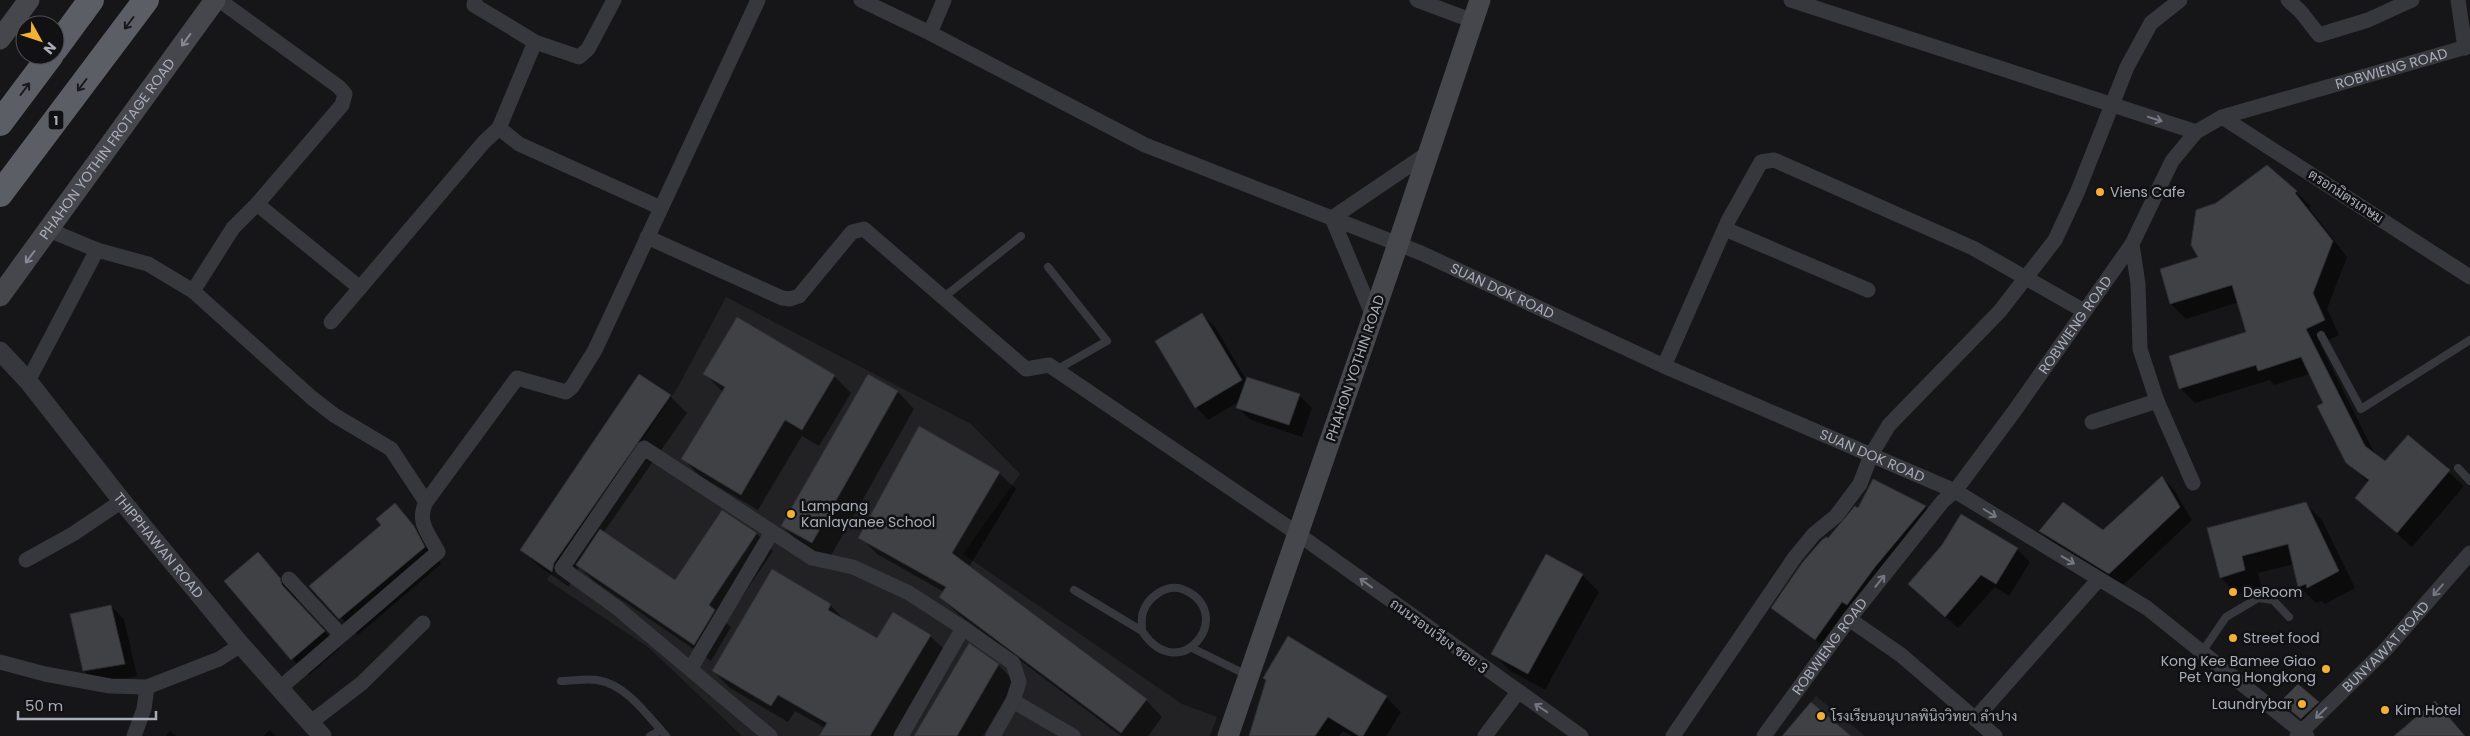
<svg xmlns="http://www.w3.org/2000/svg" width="2470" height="736" font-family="Poppins,Sarabun,sans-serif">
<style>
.built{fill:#222225}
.shadow{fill:#0007}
.building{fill:#404145;stroke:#303034}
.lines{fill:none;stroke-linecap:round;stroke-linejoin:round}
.service{stroke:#37383d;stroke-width:8}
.minor{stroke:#37383d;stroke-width:15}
.tertiary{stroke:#37383d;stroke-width:19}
.secondary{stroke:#45474d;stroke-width:21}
.trunk{stroke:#5b5e65;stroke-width:26}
.oneway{stroke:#18191b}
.oneway2{stroke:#858993}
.oneway3{stroke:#757881}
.poi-dot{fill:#f2b134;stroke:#111113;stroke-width:2}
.labels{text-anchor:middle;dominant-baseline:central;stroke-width:5;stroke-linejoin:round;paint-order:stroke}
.shield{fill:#111113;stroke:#7b7e86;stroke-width:1}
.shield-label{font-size:12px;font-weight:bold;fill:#a8adb8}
.street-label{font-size:14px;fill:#a8adb8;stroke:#111113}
.poi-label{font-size:14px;fill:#a8adb8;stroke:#111113;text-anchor:start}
</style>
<rect width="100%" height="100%" fill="#161618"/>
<path class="built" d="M726,297l245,127 49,50 -57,80 219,150 35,13 -7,19h-468l-94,-89 -101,-67 131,-193z
M1816,696l49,40h-80z"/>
<path class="shadow" d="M2267,166l44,40 -2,2 38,49 -20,52 12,26 -19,9 56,112 10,7 22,-27 56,50 -52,61 -56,-49 13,-15 -22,-21 -37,-88 -36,11 -4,-5 -75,23 -15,-15 68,-55 -9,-31 -53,17 -15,-15 28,-46 18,-54z
M1202,315l13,12 32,54 52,14 13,13 -10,29 -51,-17 -13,-12 2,-7 -32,19 -12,-13z
M705,374l129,2 17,17 -32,53 -17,-10 -44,74 -58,-34 -17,-17 40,-67z
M640,375l30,21 17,17 -84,120 72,49 48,-70 34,22 16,17 -48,71 6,5 -20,34 -117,-80 -15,-14 -8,13 -2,7 -30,-21 -17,-16z
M868,375l30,17 16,17 -85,150 -30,-17 -17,-16z
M999,473l17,16 -47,78 177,133 16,17 -14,19h-27l-164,-123 -17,-16 4,-5 -67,-38 -17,-17z
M2162,477l12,13 18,30 -70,66 -69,-43 -13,-12h63z
M1874,481l52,26 8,8 -110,132 -51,-39 55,-68 30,-30z
M2306,504l16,16 33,68 -30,16 -3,-3 -6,2 -17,-17 -5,-22 -36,9 3,13 -23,8 -17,-16 -12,-49z
M395,505l36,39 10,20 -83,71 -47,-48 72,-62z
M2017,549l13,13 -21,34 -14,-9 -37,41 -49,-44z
M258,554l38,42 2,7 42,45 -31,27 -17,-16z
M773,571l58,35 16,16 31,18 52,-4 17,16 -50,84h-77l5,-8 -30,-17 -7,11 -58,-34 -17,-17z
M1582,575l17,17 -54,98 -36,-20 -16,-17z
M111,606l13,13 13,57 -40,8 -13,-13 -13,-56z
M1289,638l97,59 15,15 -15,24h-34l-9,-5 -4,5h-90z
M998,665l17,17 -32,54h-67z
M2318,703l8,8 -16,15 -20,-16z
M2435,703l31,33h-70z
M270,730l6,6h-13z
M170,731l6,5h-10z"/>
<path class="building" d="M2267,165l30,26 -2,2 38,48 -20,52 12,27 -19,9 59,117 20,15 23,-26 42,35 -53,63 -42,-35 14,-18 -23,-17 -29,-57 6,-3 -22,-46 -43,14 -2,-6 -77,24 -10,-33 77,-24 -14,-47 -62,19 -10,-35 38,-12 -7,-12 5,-35 20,-7z
M1202,313l40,67 -47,28 -40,-67z
M737,317l98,58 -33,55 -17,-10 -44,75 -60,-36 44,-72 -22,-13z
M639,374l32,21 -117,168 -2,9 -32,-22z
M868,374l30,17 -86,152 -31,-17z
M1247,377l53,17 -11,31 -53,-17z
M919,426l81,46 -48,81 195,146 -26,34 -182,-136 7,-10 -88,-49z
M2162,476l18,31 -71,67 -70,-43 24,-29 40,28z
M1873,479l53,27 -51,61 -28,38 -5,-3 -27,38 -44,-32 31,-45 19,-22 5,-4 2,1 27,-32 3,2z
M2306,502l33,69 -32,17 -1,-4 -8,3 -10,-43 -46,12 3,14 -25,8 -13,-50z
M395,503l19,23 11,21 -86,72 -30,-33 72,-61 -5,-6z
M722,510l35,23 -48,72 6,5 -21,35 -118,-80 24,-36 75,51z
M1961,514l57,34 -22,36 -15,-9 -36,42 -37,-33 34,-39z
M258,552l22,26 2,7 43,46 -34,29 -67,-79z
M1546,554l37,20 -55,100 -37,-20z
M772,569l59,35 -3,6 49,28 16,-26 38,23 -61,101h-51l8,-13 -49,-28 -7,11 -59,-35z
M111,605l14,59 -42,7 -13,-57z
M1288,636l99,60 -24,40h-4l-31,-19 -13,19h-66l17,-56 -3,-2z
M969,643l30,21 -42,72h-43z
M2298,684l21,18 -18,17 -21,-17z
M2435,701l30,35h-71z
M1811,702l40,34h-69z"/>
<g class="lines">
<path class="service" d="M1048,267l59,74 -51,29
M944,297l77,-61
M2321,335l40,74 109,-69
M2458,468l12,13
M1074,590l68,41c39,59 97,-20 40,-42 -16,-5 -34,8 -39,23 -2,5 -1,13 -1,19
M1192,648l55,27
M2202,652l24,-35 32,-19 15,2 16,17
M561,681c11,0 25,-3 36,-1 29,4 51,36 69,56
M650,736l11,-6"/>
<g class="minor">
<path d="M475,0l-1,5 61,37 44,15 9,-8 26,-49"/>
<path id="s1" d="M861,0l69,33 215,112 276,108 243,113 291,125 192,117 160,128"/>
<path d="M1417,0l56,21"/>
<path d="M1791,0l405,132"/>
<path d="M2288,0l13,12 18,23 49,-15 44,-20"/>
<path d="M2458,0l7,48"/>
<path d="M930,33l14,-33"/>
<path d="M2222,117l248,160"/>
<path d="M499,128l20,16 142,64"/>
<path d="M257,204l103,84"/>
<path d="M1725,229l143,61"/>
<path d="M49,230l48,20 51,14 45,27 119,107 22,17 57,34 35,53 91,-124 49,14 6,-5 23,-37 163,-350"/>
<path d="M647,237l135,61 8,1 9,-3 53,-64 12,-3 162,140 23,-4 249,169 283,202"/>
<path d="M2132,244l6,40 2,65 17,52 36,82"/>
<path d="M193,291l40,-63 24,-24 85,-99 3,-11 -6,-7 -120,-87"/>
<path d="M1373,316l-41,-98 96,-65"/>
<path d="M331,322l153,-180 15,-14 36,-86"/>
<path d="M1664,366l64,-145 33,-59 13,-2 199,88 111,63"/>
<path d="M28,381l69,-131"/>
<path d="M2092,422l65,-21"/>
<path d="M26,560l47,-26 49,-33"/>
<path d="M289,579l52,56"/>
<path d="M1849,619l52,36 94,81"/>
<path d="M0,662l45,12 65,12 37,1 72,-28 22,-14"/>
<path d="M691,668l81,-136"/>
<path d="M280,688l158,-136c-9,-18 -22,-30 -12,-50"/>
<path d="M1975,719l124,-140"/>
<path d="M311,722l51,-39 61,-60"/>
<path d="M134,736l10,-27 3,-22"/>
<path d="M770,736l-154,-129 -54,-39 82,-120 168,110 41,9 56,26 54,35 50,35 6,19 -6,19 60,35"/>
<path d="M901,736l62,-108"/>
<path d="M993,736l20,-35"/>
<path d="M1485,736l33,-44"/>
<path d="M1673,736l122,-179 19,-23 22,-18 24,-32 11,-29 18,-30 111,-114 55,-71 22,-47 50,-126 24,-44 29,-23"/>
<path id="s2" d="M1764,736l85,-117 94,-118 12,-10 58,-78 119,-169 40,-83 24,-29 26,-15 248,-71"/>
<path id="s3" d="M2297,736l90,-88 83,-95"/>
</g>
<path class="tertiary" id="s4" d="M0,351l28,30 94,120 119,144 81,91"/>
<g class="secondary">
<path d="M0,39l29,-39"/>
<path id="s5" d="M0,296l215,-296"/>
<path d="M1228,736l170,-492 82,-244"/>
</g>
<path class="trunk" d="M55,49l36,-49
M0,123l51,-68
M0,194l146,-194"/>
</g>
<defs><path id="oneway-shaft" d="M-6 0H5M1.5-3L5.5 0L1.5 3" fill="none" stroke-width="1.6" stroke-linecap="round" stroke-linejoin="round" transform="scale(1.25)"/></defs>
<g class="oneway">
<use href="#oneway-shaft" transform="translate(129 23) rotate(127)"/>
<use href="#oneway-shaft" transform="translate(82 85) rotate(127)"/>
<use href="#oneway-shaft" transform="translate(25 89) rotate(-53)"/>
</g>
<g class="oneway2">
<use href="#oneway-shaft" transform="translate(186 40) rotate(126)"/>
<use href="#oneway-shaft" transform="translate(30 257) rotate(127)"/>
</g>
<g class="oneway3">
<use href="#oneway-shaft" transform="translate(2155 119) rotate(18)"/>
<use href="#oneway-shaft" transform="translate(1990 513) rotate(32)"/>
<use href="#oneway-shaft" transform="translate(2068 560) rotate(31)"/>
<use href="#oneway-shaft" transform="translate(1880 581) rotate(-51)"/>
<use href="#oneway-shaft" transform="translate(1366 583) rotate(-144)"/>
<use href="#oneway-shaft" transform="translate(2438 590) rotate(131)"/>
<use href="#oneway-shaft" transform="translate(1541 708) rotate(-146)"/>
<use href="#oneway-shaft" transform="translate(2321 713) rotate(136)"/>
</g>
<g class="poi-dot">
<circle cx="2100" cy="192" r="5"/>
<circle cx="791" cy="514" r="5"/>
<circle cx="2233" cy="592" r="5"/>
<circle cx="2233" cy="638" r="5"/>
<circle cx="2326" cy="669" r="5"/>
<circle cx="2302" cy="704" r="5"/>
<circle cx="2385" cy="710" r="5"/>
<circle cx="1821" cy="716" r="5"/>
</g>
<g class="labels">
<rect class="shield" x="48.5" y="110.5" width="15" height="19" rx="4"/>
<g class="shield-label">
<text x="56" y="120">1</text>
</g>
<g class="street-label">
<text stroke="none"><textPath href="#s2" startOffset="951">ROBWIENG ROAD</textPath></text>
<text stroke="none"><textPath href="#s5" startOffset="182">PHAHON YOTHIN FROTAGE ROAD</textPath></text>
<text transform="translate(2346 196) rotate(33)">ตรอกมิตรเกษม</text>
<text stroke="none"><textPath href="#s1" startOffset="705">SUAN DOK ROAD</textPath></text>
<text stroke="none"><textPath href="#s2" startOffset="516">ROBWIENG ROAD</textPath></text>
<text transform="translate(1355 368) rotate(-71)">PHAHON YOTHIN ROAD</text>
<text stroke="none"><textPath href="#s1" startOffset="1110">SUAN DOK ROAD</textPath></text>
<text stroke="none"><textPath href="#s4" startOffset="251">THIPPHAWAN ROAD</textPath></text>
<text transform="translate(1439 636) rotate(36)">ถนนรอบเวียง ซอย 3</text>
<text stroke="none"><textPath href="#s3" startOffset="126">BUNYAWAT ROAD</textPath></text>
<text stroke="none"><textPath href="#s2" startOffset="111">ROBWIENG ROAD</textPath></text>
</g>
<g class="poi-label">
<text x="2110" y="192">Viens Cafe</text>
<text x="801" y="506">Lampang<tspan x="801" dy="16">Kanlayanee School</tspan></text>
<text x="2243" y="592">DeRoom</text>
<text x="2243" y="638">Street food</text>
<text x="2316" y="661" text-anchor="end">Kong Kee Bamee Giao<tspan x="2316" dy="16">Pet Yang Hongkong</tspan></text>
<text x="2292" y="704" text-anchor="end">Laundrybar</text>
<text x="2395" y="710">Kim Hotel</text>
<text x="1831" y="716">โรงเรียนอนุบาลพินิจวิทยา ลำปาง</text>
</g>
</g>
<g transform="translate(40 40) rotate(130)"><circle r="24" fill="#111113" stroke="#4d4f55"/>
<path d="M0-4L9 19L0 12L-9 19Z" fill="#f2b134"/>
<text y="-8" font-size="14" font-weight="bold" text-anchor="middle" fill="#a8adb8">N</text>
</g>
<path d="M18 711v8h138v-8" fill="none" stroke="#a8adb8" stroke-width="2.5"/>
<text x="25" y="711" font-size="15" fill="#a8adb8" stroke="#111113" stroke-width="4" paint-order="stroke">50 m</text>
</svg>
